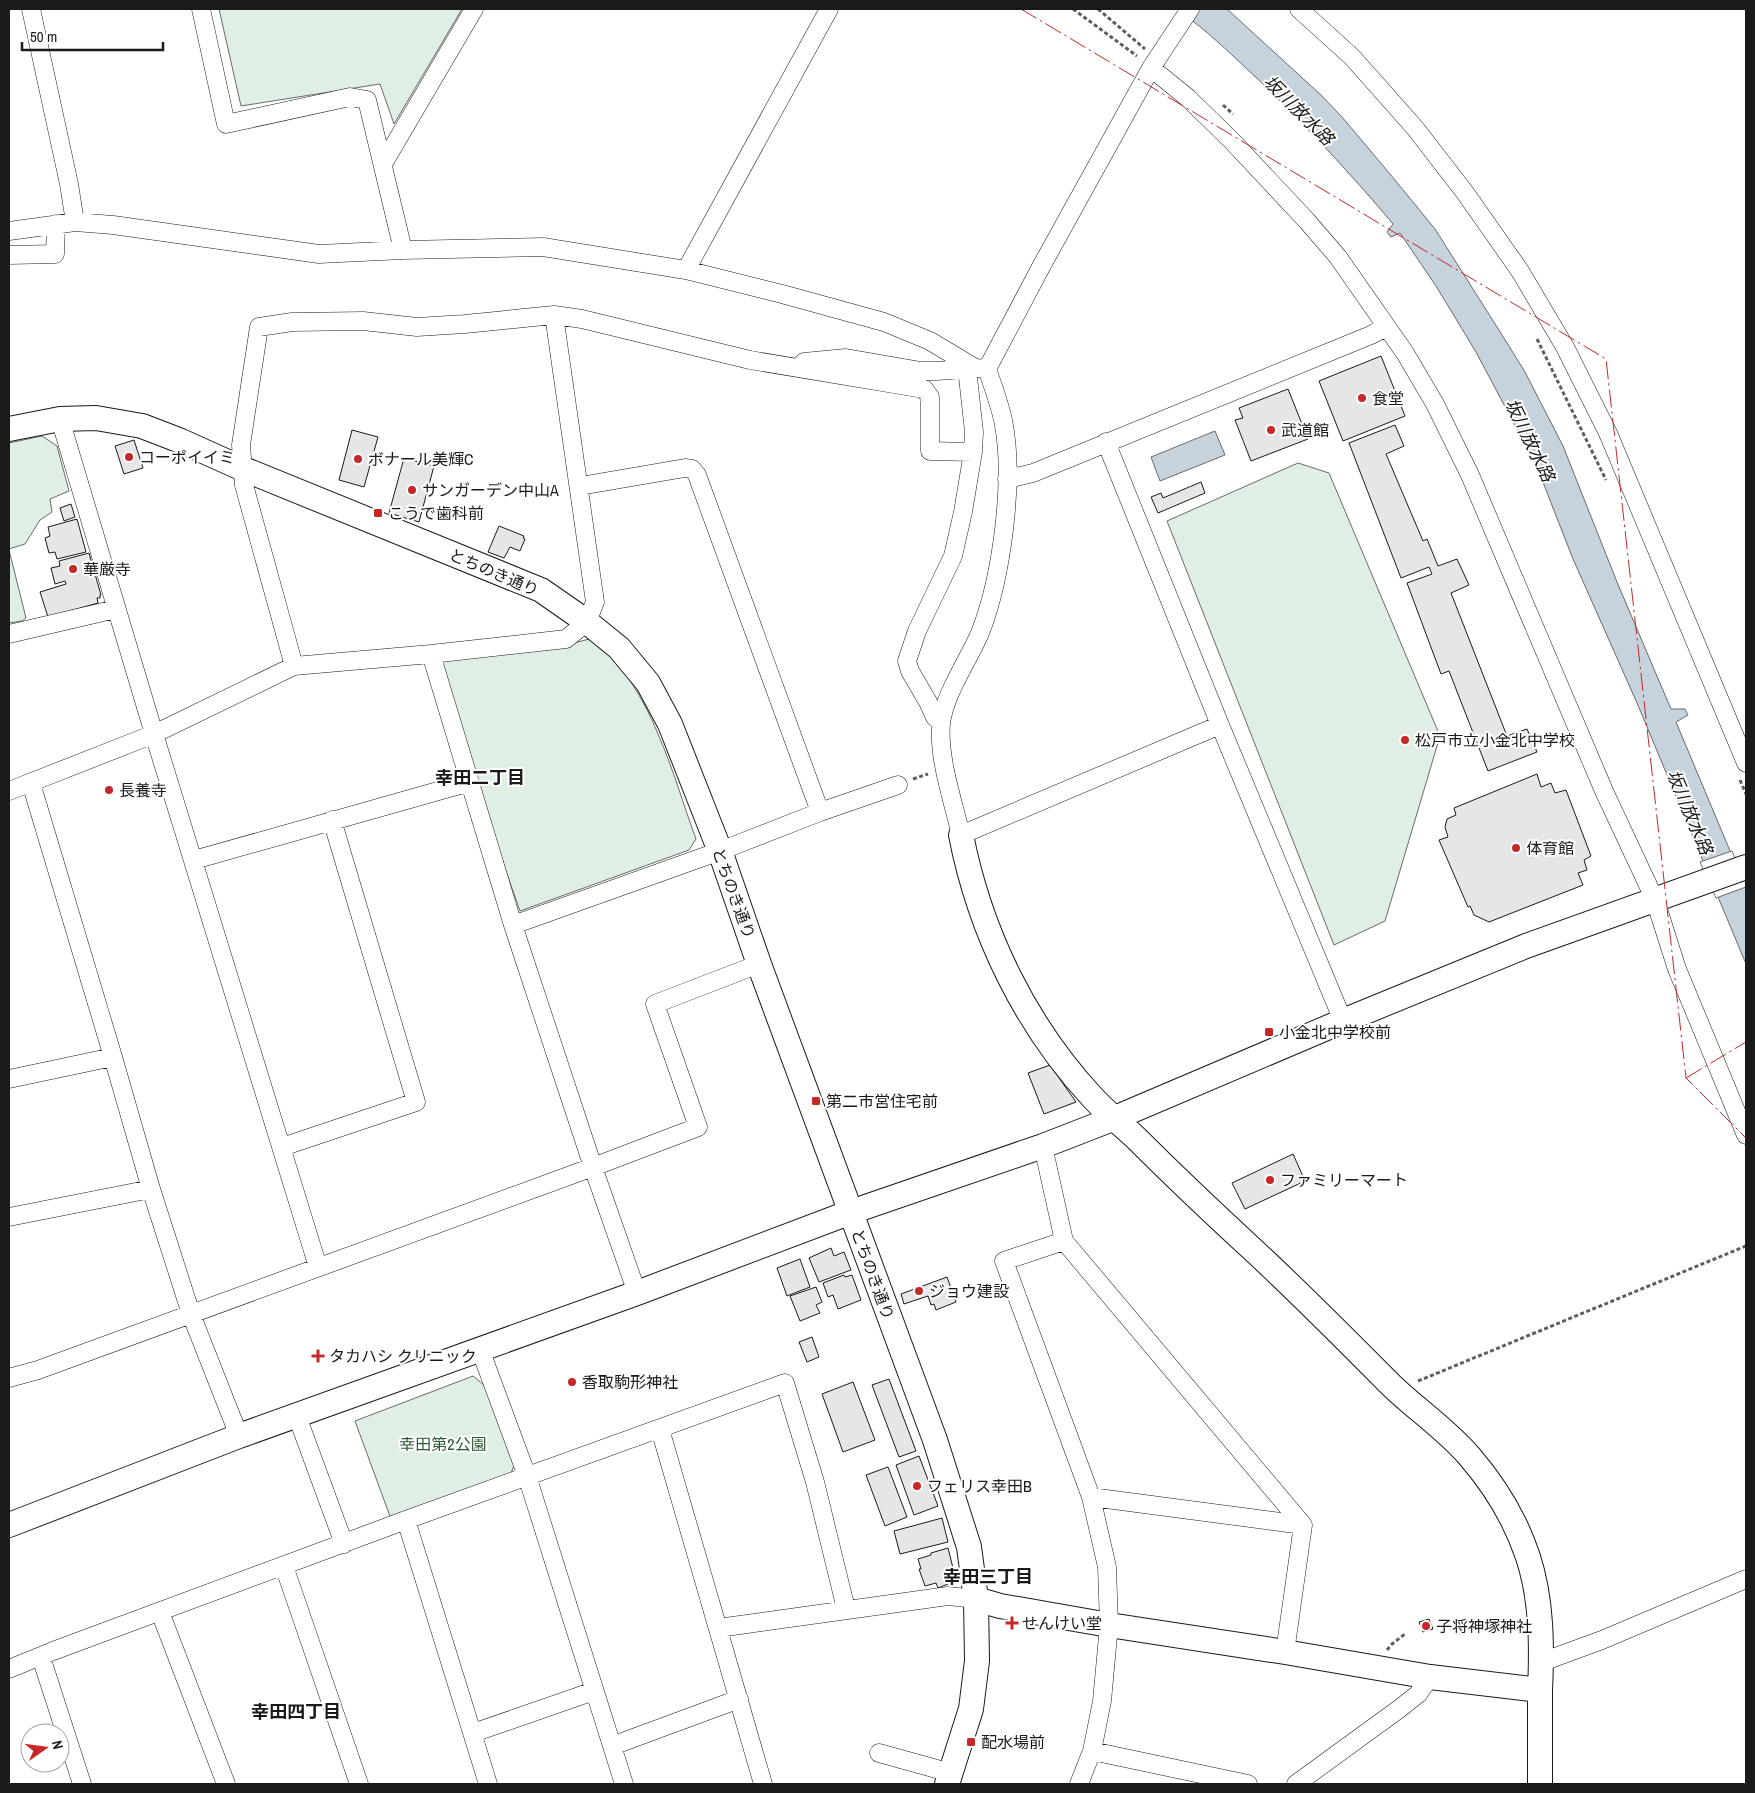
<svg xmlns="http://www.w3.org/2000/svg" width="1755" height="1793" font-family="'Archivo Narrow','Noto Sans JP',sans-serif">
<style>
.green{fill:#e0efe3;stroke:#6a6a6a}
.water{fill:#c6d2dc;stroke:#6a6a6a}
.pier{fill:#fff;stroke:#6a6a6a}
.building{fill:#e6e6e6;stroke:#1a1a1a}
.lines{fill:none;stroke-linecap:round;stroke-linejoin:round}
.street-casing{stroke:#1a1a1a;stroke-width:19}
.secondary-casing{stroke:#1a1a1a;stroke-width:26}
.path{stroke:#5f5f5f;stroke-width:3;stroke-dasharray:4 2.5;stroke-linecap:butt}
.street{stroke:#fff;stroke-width:18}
.secondary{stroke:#fff;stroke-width:24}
.power{stroke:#c62828;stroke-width:1;stroke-dasharray:18 4 2.5 4;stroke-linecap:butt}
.poi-dot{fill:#c62828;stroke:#fff;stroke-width:2}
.labels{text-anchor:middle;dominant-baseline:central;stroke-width:4;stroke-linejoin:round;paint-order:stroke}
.poi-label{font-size:16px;fill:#1a1a1a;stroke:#fff;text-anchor:start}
.street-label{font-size:16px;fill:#1a1a1a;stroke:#fff}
.park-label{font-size:16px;fill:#2b5a34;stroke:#fff}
.water-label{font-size:18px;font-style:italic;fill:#1a1a1a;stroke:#fff}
.neighbourhood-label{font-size:18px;font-weight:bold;fill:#1a1a1a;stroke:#fff}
</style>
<rect width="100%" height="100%" fill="#fff"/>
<path class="green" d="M219,9h243l-68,115 -14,-40 -139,22z
M42,436l15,10 12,45 -19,8 2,13 -12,8 -15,24 -16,5v-106z
M1298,463l31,10 111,263 -55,185 -51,24 -167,-424z
M9,550l17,68 -4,3 -13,2z
M597,637c25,28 47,62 61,97 15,34 25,70 38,105l-7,11 -169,61 -46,-131 -37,-122 129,-13z
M473,1376l12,10 29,80 -3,7 -120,46 -36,-98z"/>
<path class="water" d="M1177,9h50l94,86 21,22 48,57 45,55 69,109 21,34 38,74 54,136 54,127h14l3,6 -12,7 70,167v75l-109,-261 -64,-144 -36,-92 -61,-115 -40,-66 -36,-53 -9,4 -4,-5 6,-8c-41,-49 -84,-95 -130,-140 -28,-26 -55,-53 -86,-75z
M1215,431l10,24 -65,26 -9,-24z"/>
<path class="pier" d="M1732,851l14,32v4l-30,11 -16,-36z"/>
<path class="building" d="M1381,356l24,60 -62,25 -24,-60z
M1288,389l20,50 -57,22 -16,-41 8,-2 -4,-10z
M1395,425l9,21 -18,8 37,87 4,-2 11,27 19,-7 12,26 -18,8 56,143 20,-7 10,23 -49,19 -39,-100 -8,3 -34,-91 25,-9 -3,-7 -28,11 -52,-135z
M352,430l26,7 -14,50 -25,-7z
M134,440l9,28 -19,6 -9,-28z
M404,458l30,8 -15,56 -30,-9z
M1201,482l4,11 -47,20 -7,-16 10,-4 2,5z
M71,504l4,13 -11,4 -4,-13z
M77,519l9,33 -29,7 -2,-7 -6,1 -4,-15 5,-2 -2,-9z
M499,526l25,10 -1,2 2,1 -5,12 -10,-4 -6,11 -16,-6z
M89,553l12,42h-1v3h-3l1,5 -50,14 -8,-25 26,-8 -1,-3 -10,3 -4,-16 9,-2 -1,-5z
M1537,774l4,13 10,-4 4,10 11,-3 25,66 -7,4 3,10 -9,3 5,12 -94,37 -15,-7 -4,-9 -2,1 -29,-67 9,-3 -3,-10 2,-8 9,-4 -2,-7z
M1050,1065l26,37 -32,12 -16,-41z
M1293,1154l12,27 -60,28 -13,-26z
M831,1248l3,8 10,-4 7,18 -32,12 -10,-24z
M800,1259l10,28 -23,9 -10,-28z
M844,1275l1,2 7,-2 9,25 -23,9 -5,-14 -5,2 -5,-14z
M947,1277l9,25 -20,8 -2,-6 -3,1 -3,-9 -24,8 -3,-10z
M816,1287l6,15 -6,3 4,8 -20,8 -10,-25z
M812,1337l7,20 -12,5 -8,-20z
M889,1379l27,72 -17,6 -27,-72z
M853,1382l22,58 -32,12 -21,-58z
M919,1456l19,50 -24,9 -18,-50z
M888,1467l19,50 -22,9 -19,-51z
M942,1518l6,24 -48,12 -6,-23z
M948,1548l6,24 -6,12 -10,4 -2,-5 -11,3 -6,-17h2l-3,-10 13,-4v-2z
M1429,1619l4,10 -10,3 -4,-10z"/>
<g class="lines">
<defs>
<path id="street" d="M31,9l38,175 6,38
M201,9l25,115 124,-27 17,3 36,150
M1299,9l53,48 63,71 51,66 54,77 45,76 43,86 138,330
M1151,68l37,30 44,43 75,80 31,36 67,96 30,51 35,71 134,316 51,109 22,69 69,166
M383,164l91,-155
M9,231l66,-9 38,3 206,29 84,-4 140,-3 143,23 96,24 102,28 46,19 45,27 12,1c6,17 12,33 16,51 12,58 -1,157 -23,213 -12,28 -35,60 -39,90 -3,35 12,78 20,112l259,-110
M9,255l46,-1 1,-30
M686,270l143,-261
M804,362l42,-4 75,13h16l38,-3
M987,369l55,-104 109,-197 39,-59
M60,419l94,315 164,533
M1106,442l114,283 123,296
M1007,479l26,-6 338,-138 15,-8
M580,486l105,-18 7,1 5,6 123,337
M9,634l107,-25
M431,654l82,271 80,242 44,126
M294,666l-50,-181 -3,-40 18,-118 33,-5 71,-1 54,6 48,-3 89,-9 28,4 168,41 174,29 6,8v54l43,1
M941,722l-6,-5 -7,-15 -18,-31 -3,-10 10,-30 36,-75 10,-44 10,-60 1,-20 -7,-64
M31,783l82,274 38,132 40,125 48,122
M9,791l145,-57 140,-68 137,-12 135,-15 21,-17 8,-20 -41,-287
M194,860l276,-78
M513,925l207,-74 100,-39 78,-27
M9,1079l104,-22
M1043,1146l21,95 239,284 -18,127
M282,1147l134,-45 -84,-282
M9,1217l142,-28
M1064,1241l-60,20 87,236 16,70 2,58 -7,76 -10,50 -13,33
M480,1349l47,127 97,308
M9,1378l29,-8 555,-203 105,-40 -43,-123 104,-40
M297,1416l47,128
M660,1429l103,355
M1091,1497l212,28
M406,1520l82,264
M284,1566l75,218
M160,1612l66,172
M718,1628l230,-32 28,3
M41,1657l41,127
M1542,1662l60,-22 144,-61
M9,1669l44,-18 353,-131 379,-137 30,99 31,127
M473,1733l121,-42
M612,1746l127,-47
M1092,1751l156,33
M879,1753l72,20
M1296,1784l103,-75 19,-15 12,-17"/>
<path id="secondary" d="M9,429l51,-10 36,-1 46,8 39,15 60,27 300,122 46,32 32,26 29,35 22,41 50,127 39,113 176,476 34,107 7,52 1,62 -6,48 -24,75
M961,835c19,97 64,190 132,263 13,14 29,27 43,40 37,37 75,73 114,109 49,45 95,92 142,139 25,24 55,44 78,71 25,29 46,64 58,100 14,43 14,89 12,134 0,31 0,62 0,93
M9,1525l230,-89 398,-143 214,-81 192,-66 72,-28 228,-97 183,-75 220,-79
M976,1599l24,7 109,19 176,27 145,25 110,13"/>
</defs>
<use href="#street" class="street-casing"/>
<use href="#secondary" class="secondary-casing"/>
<path class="path" d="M1073,9l64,47
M1098,9l47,40
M1223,105l10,9
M1537,339l69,141
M913,779l15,-5
M1740,780l6,14
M1418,1381l328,-135
M1387,1650l5,-6 13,-10"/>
<use href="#street" class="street"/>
<use href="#secondary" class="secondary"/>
<path class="power" d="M1021,9l585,350 80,719 60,60
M1686,1078l60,-36"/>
</g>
<g class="poi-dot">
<circle cx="1362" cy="398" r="5"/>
<circle cx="1271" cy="430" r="5"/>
<circle cx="129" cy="457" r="5"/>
<circle cx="358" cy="459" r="5"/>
<circle cx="412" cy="490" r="5"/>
<rect x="373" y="508" width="10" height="10" rx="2.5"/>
<circle cx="73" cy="569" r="5"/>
<circle cx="1405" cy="740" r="5"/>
<circle cx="109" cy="790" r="5"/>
<circle cx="1516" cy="848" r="5"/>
<rect x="1264" y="1027" width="10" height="10" rx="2.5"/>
<rect x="811" y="1096" width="10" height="10" rx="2.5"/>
<circle cx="1270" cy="1180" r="5"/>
<circle cx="919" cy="1291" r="5"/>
<path d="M315.5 1348.5h5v5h5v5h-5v5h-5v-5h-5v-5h5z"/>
<circle cx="572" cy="1382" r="5"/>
<circle cx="917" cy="1486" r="5"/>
<path d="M1009.5 1615.5h5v5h5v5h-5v5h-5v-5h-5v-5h5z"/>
<circle cx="1426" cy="1626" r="5"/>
<rect x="966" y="1737" width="10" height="10" rx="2.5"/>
</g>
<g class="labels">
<g class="poi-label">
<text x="1372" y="398">食堂</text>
<text x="1281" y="430">武道館</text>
<text x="139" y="457">コーポイイミ</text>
<text x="368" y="459">ボナール美輝C</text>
<text x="422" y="490">サンガーデン中山A</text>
<text x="388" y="513">こうで歯科前</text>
<text x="83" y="569">華厳寺</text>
<text x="1415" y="740">松戸市立小金北中学校</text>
<text x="119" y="790">長養寺</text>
<text x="1526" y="848">体育館</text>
<text x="1279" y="1032">小金北中学校前</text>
<text x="826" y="1101">第二市営住宅前</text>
<text x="1280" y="1180">ファミリーマート</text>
<text x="929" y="1291">ジョウ建設</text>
<text x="329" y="1356">タカハシ クリニック</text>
<text x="582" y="1382">香取駒形神社</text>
<text x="927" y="1486">フェリス幸田B</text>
<text x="1022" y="1623">せんけい堂</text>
<text x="1436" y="1626">子将神塚神社</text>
<text x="981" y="1742">配水場前</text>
</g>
<g class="street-label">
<text transform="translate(494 572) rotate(23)">とちのき通り</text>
<text transform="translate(734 893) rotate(70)">とちのき通り</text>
<text transform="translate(873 1274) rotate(70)">とちのき通り</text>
</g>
<g class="park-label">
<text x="443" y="1444">幸田第2公園</text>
</g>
<g class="water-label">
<text transform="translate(1299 110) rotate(45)">坂川放水路</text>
<text transform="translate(1530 440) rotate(64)">坂川放水路</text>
<text transform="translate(1690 812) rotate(67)">坂川放水路</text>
</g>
<g class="neighbourhood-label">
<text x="480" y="777">幸田二丁目</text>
<text x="988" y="1576">幸田三丁目</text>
<text x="296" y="1711">幸田四丁目</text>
</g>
</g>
<rect width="1755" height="1793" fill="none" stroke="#1a1a1a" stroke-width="20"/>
<g transform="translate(45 1748) rotate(76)"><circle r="24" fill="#ffffff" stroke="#a3a3a3"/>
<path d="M0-4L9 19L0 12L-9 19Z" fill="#c62828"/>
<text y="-8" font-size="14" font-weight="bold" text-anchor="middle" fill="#1a1a1a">N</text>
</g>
<path d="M22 42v8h141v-8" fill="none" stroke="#1a1a1a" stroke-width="2.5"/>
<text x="30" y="42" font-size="15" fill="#1a1a1a" stroke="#ffffff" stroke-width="4" paint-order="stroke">50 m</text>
</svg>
